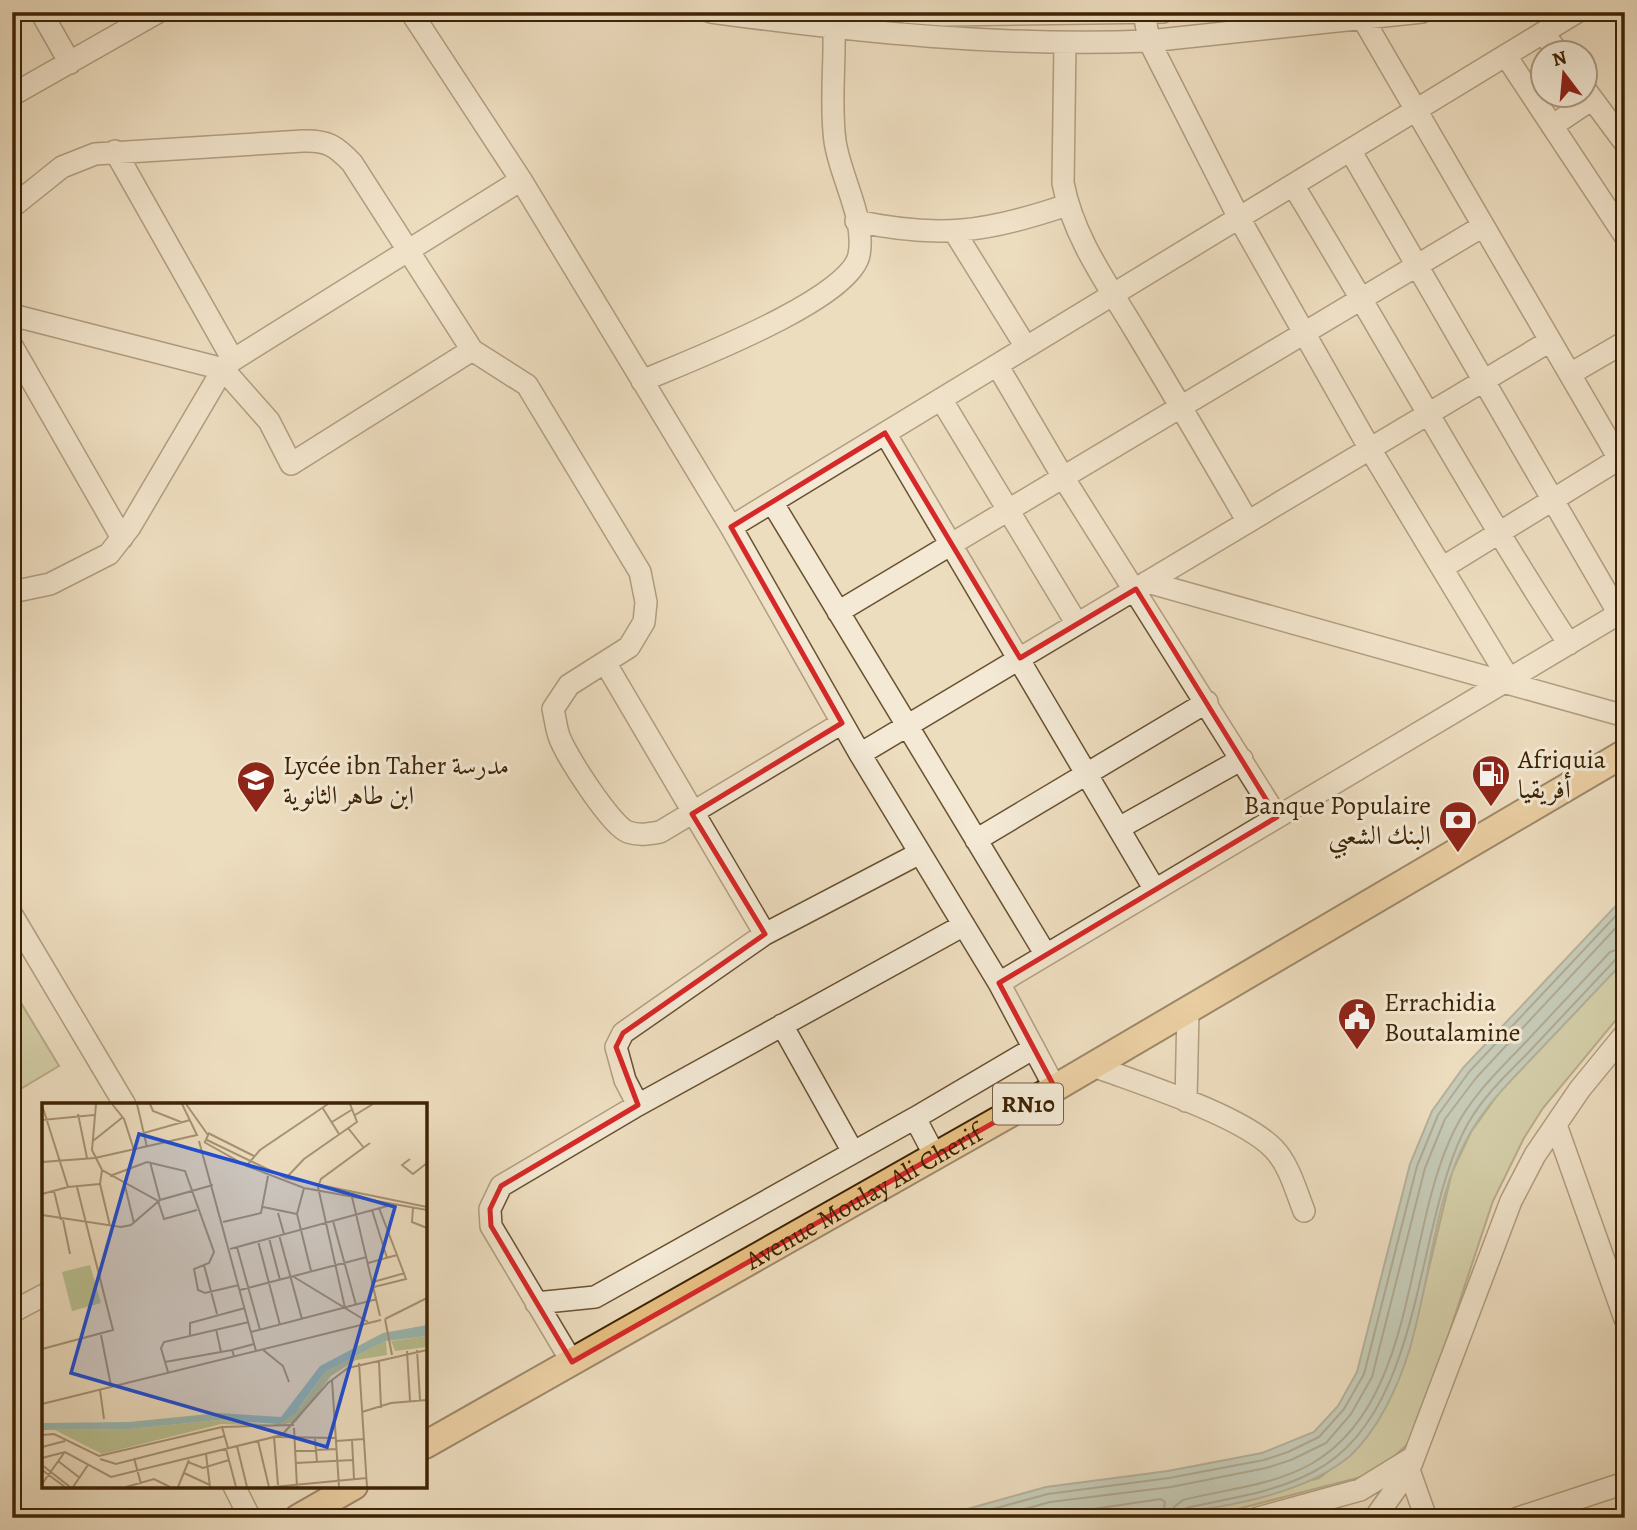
<svg xmlns="http://www.w3.org/2000/svg" width="1637" height="1530" font-family="Alegreya,Amiri,serif">
<style>
.green{fill:#b9c091;stroke:#7b724a;stroke-width:2}
.water{fill:#99bbb4;stroke:#747e6d;stroke-width:2}
.lines{fill:none;stroke-linecap:round;stroke-linejoin:round}
.shore{stroke:#6b6f5c;stroke-width:2}
.minor-casing{stroke:#695232;stroke-width:24}
.major-casing{stroke:#3d2303;stroke-width:30}
.minor{stroke:#f3e9d5;stroke-width:21}
.major{stroke:#e6be80;stroke-width:26}
.marked{fill:none;stroke:#d62828;stroke-width:5;stroke-linejoin:round}
.labels{text-anchor:middle;dominant-baseline:central;stroke-width:6;stroke-linejoin:round;paint-order:stroke}
.shield{fill:#f3e9d5;stroke:#745e42;stroke-width:2}
.shield-label{font-size:24px;font-weight:bold;fill:#3d2303}
.poi-label{font-size:26px;fill:#3d2303;stroke:#f3e9d5;text-anchor:start}
.street-label{font-size:26px;fill:#3d2303;stroke:#f3e9d5}
.inset-road{fill:none;stroke:#a79374;stroke-width:2}
.view{fill:#1d4ed8;fill-opacity:0.15;stroke:#1d4ed8;stroke-width:3.5}
.inset-edge{fill:none;stroke:#3d2303;stroke-width:3.5}
</style>
<rect width="100%" height="100%" fill="#edddbf"/>
<filter id="stains"><feTurbulence type="fractalNoise" baseFrequency=".00286" numOctaves="4"/><feColorMatrix values="0 0 0 0 .2 0 0 0 0 .09 0 0 0 0 .02 0 0 0 .5 -.17"/></filter>
<radialGradient id="worn" r=".72"><stop offset=".6" stop-color="#630" stop-opacity="0"/><stop offset="1" stop-color="#630" stop-opacity=".3"/></radialGradient>
<path class="green" d="M1625,960v49l-82,99 -19,30 -31,63 -79,237 -33,31 -20,8 -158,41h-33l149,-40 31,-23 26,-32 33,-72 43,-179 19,-40 28,-39z
M12,988l47,78 -47,28z"/>
<path class="water" d="M1625,896v64c-30,32 -61,64 -91,96 -23,24 -47,48 -64,77 -37,65 -39,147 -61,218 -11,36 -31,79 -59,105 -89,74 -301,62 -415,62l111,-31 122,-16 94,-18 52,-21 24,-26 19,-34 53,-208 22,-53 31,-43z"/>
<g class="lines">
<path class="shore" d="M959,1518l89,-24 121,-16 95,-18 24,-8 31,-15 25,-28 20,-35 53,-208 21,-51 31,-43 156,-166
M992,1518l58,-16 121,-15 95,-19 25,-8 35,-17 25,-29 21,-37 53,-209 20,-49 31,-41 149,-160
M1032,1518l129,-19 4,3 -3,16
M1172,1518l2,-11 9,-7c43,-11 89,-14 128,-36 109,-62 92,-236 145,-337 16,-31 43,-57 67,-82 29,-31 58,-62 87,-93l15,-5
M1181,1518l5,-10c43,-10 88,-15 127,-36 110,-57 101,-239 150,-339 14,-30 40,-55 63,-78 30,-32 60,-64 91,-97l8,-2"/>
<defs>
<path id="minor" d="M41,12l29,51
M411,12l110,168 210,347 129,227 139,229 56,105
M711,12c145,20 291,35 438,29l273,-29
M904,12l39,3 220,-3
M1144,12l5,29 90,177 131,231 139,230
M1359,12l266,457
M1543,33l15,19
M1065,43l-2,140c10,54 45,102 73,149 38,63 75,126 112,190
M1506,56l119,180
M1584,88l41,55
M12,95l146,-83
M1552,126l40,-27
M1350,150l269,464
M115,151l118,209
M1293,185c93,152 178,309 276,459
M12,207l50,-40 33,-13 208,-13c24,-1 33,5 49,22l120,187 55,35 113,187 6,30 -2,20 -15,25 -60,38 -16,24c2,8 3,19 6,27 6,18 52,90 69,96 11,4 21,2 32,0l182,-109
M856,221c83,18 132,11 211,-16
M954,231l72,116
M12,315l211,54 46,52 22,43 181,-114
M12,346l110,192
M997,365l66,112 214,340
M1570,374l55,-32
M642,381c44,-19 208,-81 217,-126 7,-37 -19,-78 -24,-114 -5,-36 0,-75 -1,-112
M941,399l136,225
M885,433l270,457
M772,502l274,453
M731,527l846,-515
M1442,568l177,-109
M1147,582l478,134
M12,592l38,-8 59,-30 21,-27 93,-158 10,-9 288,-180
M838,612l645,-386
M606,664l159,270
M860,754l690,-413
M1119,828l123,-69
M976,840l231,-138
M12,915l113,190
M999,983l626,-373
M782,1025l71,127
M1091,1065c47,18 148,49 182,83 16,16 23,43 31,63
M1186,1101l2,-90
M638,1105l-13,-25 -9,-33 7,-14 142,-99 155,-81
M1556,1125l69,194
M935,1156l-20,-38 119,-70
M536,1303l59,-6 320,-179
M12,1312l32,-17
M572,1362l-81,-136 -1,-17 11,-23 137,-81 326,-180
M1409,1470l17,48
M234,1486l16,32
M1258,1518l102,-28 52,-32
M1375,1518l34,-48 102,-269 24,-46 45,-66 45,-55
M1518,1518l107,-35"/>
<g id="major">
<path id="s1" d="M425,1445l630,-357 570,-335"/>
<path d="M298,1518l56,-32"/>
</g>
</defs>
<use href="#minor" class="minor-casing"/>
<use href="#major" class="major-casing"/>
<use href="#minor" class="minor"/>
<use href="#major" class="major"/>
</g>
<path d="M0 0H1637V1530H0ZM885,433l135,225 116,-69 141,228 -278,166 56,105 -483,274 -81,-136 -1,-17 11,-23 137,-81 -22,-58 7,-14 142,-99 -73,-120 150,-91 -111,-196z" fill="#edddbf" fill-opacity=".55" fill-rule="evenodd"/>
<path class="marked" d="M885,433l135,225 116,-69 141,228 -278,166 56,105 -483,274 -81,-136 -1,-17 11,-23 137,-81 -22,-58 7,-14 142,-99 -73,-120 150,-91 -111,-196z"/>
<defs>
<symbol id="fuel-pin" viewBox="-11 -11 22 30"><path d="M0 17L-7.5 6A9.5 9.5 0 1 1 7.5 6Z" fill="#8f2418" stroke="#f3e9d5"/><path d="M-5.5-6h7V0h2V4h1.3V-2.5L3-4.5l.8-.8L6-3V5H2.5V1h-1V6h-7ZM-4.2-4.7v3.2H.2V-4.7Z" fill="#fff"/></symbol>
<symbol id="school-pin" viewBox="-11 -11 22 30"><path d="M0 17L-7.5 6A9.5 9.5 0 1 1 7.5 6Z" fill="#8f2418" stroke="#f3e9d5"/><path d="M0-5L7-2L0 1L-7-2ZM-4 1L0 2.5L4 1V4Q0 6-4 4Z" fill="#fff"/></symbol>
<symbol id="bank-pin" viewBox="-11 -11 22 30"><path d="M0 17L-7.5 6A9.5 9.5 0 1 1 7.5 6Z" fill="#8f2418" stroke="#f3e9d5"/><path d="M-6-4H6V4H-6ZM0-2.3a2.3 2.3 0 1 0 0 4.6a2.3 2.3 0 1 0 0-4.6Z" fill="#fff"/></symbol>
<symbol id="civic-pin" viewBox="-11 -11 22 30"><path d="M0 17L-7.5 6A9.5 9.5 0 1 1 7.5 6Z" fill="#8f2418" stroke="#f3e9d5"/><path d="M-.6-6.5H3V-4.5H.6V-3L4-1V1h2V6H-6V1h2V-1L-.6-3ZM-1.2 2.5V6h2.4V2.5Z" fill="#fff"/></symbol>
</defs>
<g fill-rule="evenodd">
<use href="#fuel-pin" x="1469" y="752" width="44" height="60"/>
<use href="#school-pin" x="234" y="758" width="44" height="60"/>
<use href="#bank-pin" x="1436" y="798" width="44" height="60"/>
<use href="#civic-pin" x="1335" y="995" width="44" height="60"/>
</g>
<g class="labels">
<rect class="shield" x="993" y="1083.5" width="70" height="41" rx="5"/>
<g class="shield-label">
<text x="1028" y="1104">RN10</text>
</g>
<g class="poi-label">
<text x="1518" y="759">Afriquia<tspan x="1518" dy="30">أفريقيا</tspan></text>
<text x="283" y="765">Lycée ibn Taher مدرسة<tspan x="283" dy="30">ابن طاهر الثانوية</tspan></text>
<text x="1431" y="805" text-anchor="end">Banque Populaire<tspan x="1431" dy="30">البنك الشعبي</tspan></text>
<text x="1384" y="1002">Errachidia<tspan x="1384" dy="30">Boutalamine</tspan></text>
</g>
<g class="street-label">
<text stroke="none"><textPath href="#s1" startOffset="504">Avenue Moulay Ali Cherif</textPath></text>
</g>
</g>
<g transform="translate(42 1103)">
<rect width="385" height="385" fill="#edddbf"/>
<path d="M48,162l11,38 -29,8 -10,-39zM385,233v11l-32,4 -4,-10zM344,238l1,14 -31,5 -25,16 -35,46 -23,4 -52,-2 -119,30 -47,-24 75,-1 88,-9 55,5 26,-17 26,-36z" fill="#b9c091"/>
<path d="M385,222v11l-41,5 -61,31 -30,41 -16,11 -61,-4 -88,9 -88,1v-7l87,-1 90,-9 62,4 39,-51 63,-33z" fill="#99bbb4"/>
<path class="inset-road" d="M54,1l-4,46 10,20 56,31 6,18 33,-9M70,1l12,15 10,31M95,1l10,43M108,1l3,7 28,11M144,1l22,31 -3,7M0,2l26,82 32,-3M280,4l17,27M36,11l9,44M313,12l18,-11M0,17l52,-5M290,19l21,-13M306,25l16,20M102,30l46,-13M166,30l46,23M165,37l79,38 141,29M51,38l30,-24M157,38l57,210M162,39l43,24 57,22 123,22M368,56l-8,6 11,9 14,-11M0,59l53,-4 102,-23 -15,-31M108,59l10,38M206,61l12,-14 68,-46M60,67l-2,14 10,42M68,73l37,-14 38,9 29,81 -5,11 -15,6 4,21 7,3 34,-8M244,75l18,-19 53,-37 -7,-18M82,79l10,41M262,85l-7,26 14,57M12,88l7,29M0,91l26,-7M310,94l28,119M221,104l34,7M371,105l-1,14 15,6M330,107l15,48M236,110l6,21M0,112l79,12 10,-2 29,-25 53,-15M21,117l7,34M291,118l23,84M181,119l38,-9 7,-37M237,132l23,84M227,135l11,42M216,138l22,84M195,144l23,83M188,146l161,-44M326,160l29,-8 -18,-47M162,162l13,49M252,174l74,45M331,179l32,-9M332,184l32,-8 -9,-24M198,187l127,-33M303,205l-27,-121 3,-8 49,-36M343,216l7,36M343,216l42,-21M174,226l5,23M209,229l126,-33M59,232l10,51M148,232v-12l55,-15M0,246l71,-19 -36,-143M220,246l21,17 6,16M375,247l3,50M365,248l3,50M192,253l-2,-6 22,-6M337,258l2,47M123,259l67,-12M317,260l8,124M126,269l-7,-24 3,-6 85,-20M290,277l7,107M58,287l4,29M0,301l339,-84M320,309l29,-9 36,-3M180,324l6,21M252,325l3,59M0,332l12,-1 45,22 123,-29 72,-2M232,334l4,48M236,334l58,1M273,336l2,23M310,337l2,39M216,338l11,46M294,338l28,-2M195,343l10,41M0,344l23,-6M184,346l10,38M253,348l41,-2M164,351l4,33M0,355l23,-6 46,25 171,-42 46,-52 20,-15 79,-18M92,355l7,26M58,356l16,5 109,-28M16,358l22,17M146,359l15,6 26,-8M254,360l57,-3M0,362l28,22M0,367l23,17M142,370l26,12M0,381l22,-31M31,384l15,-22M84,384l28,-8 16,8M136,384l11,-27M231,384l94,-9"/>
<path class="view" d="M97,31l256,73 -68,240 -256,-74z"/>
<rect width="385" height="385" class="inset-edge"/>
</g>
<rect width="1637" height="1530" fill="none" stroke="#edddbf" stroke-width="42"/>
<rect x="14" y="14" width="1609" height="1502" fill="none" stroke="#3d2303" stroke-width="3.5"/>
<rect x="21" y="21" width="1595" height="1488" fill="none" stroke="#3d2303" stroke-width="2"/>
<g transform="translate(1564 74) rotate(344)"><circle r="33" fill="#f3e9d5" stroke="#aa9a81" stroke-width="2"/>
<path d="M0-5L12 26L0 18L-12 26Z" fill="#8f2418"/>
<text y="-10" font-size="19" font-weight="bold" text-anchor="middle" fill="#3d2303">N</text>
</g>
<rect width="100%" height="100%" filter="url(#stains)"/>
<rect width="100%" height="100%" fill="url(#worn)"/>
</svg>
